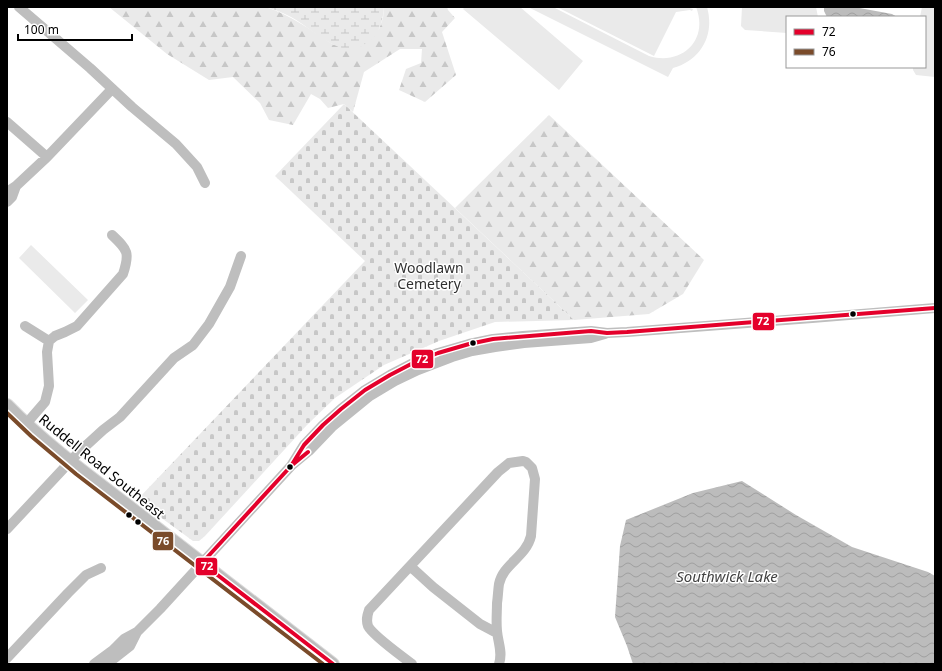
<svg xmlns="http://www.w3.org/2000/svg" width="942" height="671" font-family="'Noto Sans',sans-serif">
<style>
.green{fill:#eaeaea}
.forest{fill:url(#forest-firs)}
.wetland{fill:url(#wetland-marsh)}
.cemetery{fill:url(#cemetery-stones)}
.water{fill:url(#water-waves)}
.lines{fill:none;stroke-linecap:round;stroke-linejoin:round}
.major-casing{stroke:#dbdbdb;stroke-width:14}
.minor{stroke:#bebebe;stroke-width:10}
.major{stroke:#bdbdbd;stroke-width:12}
.bus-1-casing{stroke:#fff;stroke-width:7}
.bus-2-casing{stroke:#fff;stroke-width:7}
.bus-1{stroke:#e4002b;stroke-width:4}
.bus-2{stroke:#7a4b2a;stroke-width:4}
.bus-dot{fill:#000;stroke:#fff;stroke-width:1.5}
.labels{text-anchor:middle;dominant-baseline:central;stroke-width:3;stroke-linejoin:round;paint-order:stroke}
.park-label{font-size:14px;fill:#303030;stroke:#fff}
.street-label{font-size:14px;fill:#000;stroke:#fff}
.water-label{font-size:15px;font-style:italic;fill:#414141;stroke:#fff}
.line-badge{stroke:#fff;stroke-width:1.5}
.badge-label{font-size:11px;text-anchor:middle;font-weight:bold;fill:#fff}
</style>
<defs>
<pattern id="forest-firs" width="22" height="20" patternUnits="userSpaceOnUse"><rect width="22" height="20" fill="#eaeaea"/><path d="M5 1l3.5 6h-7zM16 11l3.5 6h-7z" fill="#c7c7c7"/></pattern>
<pattern id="wetland-marsh" width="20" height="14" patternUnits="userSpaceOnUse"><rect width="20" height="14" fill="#eaeaea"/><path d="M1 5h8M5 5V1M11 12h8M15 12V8" fill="none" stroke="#c7c7c7"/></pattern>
<pattern id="cemetery-stones" width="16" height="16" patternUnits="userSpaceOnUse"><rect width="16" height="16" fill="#eaeaea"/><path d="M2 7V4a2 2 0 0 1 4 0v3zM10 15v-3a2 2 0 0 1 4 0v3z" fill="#c7c7c7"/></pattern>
<pattern id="water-waves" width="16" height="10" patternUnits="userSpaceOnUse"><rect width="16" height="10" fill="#bcbcbc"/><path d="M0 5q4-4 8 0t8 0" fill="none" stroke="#a0a0a0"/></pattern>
</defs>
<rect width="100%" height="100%" fill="#fff"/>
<path class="green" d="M465,7h55l63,54 -24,29 -96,-81z
M528,7h25l96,49c33,10 60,-16 47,-49h11c8,28 -6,53 -34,61l-5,9z
M557,7h129l7,2 -1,2 -2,-1 -14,2 -22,44z
M742,7h74l2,10h-31v16l-42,-3 -4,-4z
M922,7h13v70l-19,-2 -3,-5v-3h12v-50h-5z
M31,245l57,55 -13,13 -56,-55z"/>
<path class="forest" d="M109,7h156c25,7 47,24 69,38l45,-16 4,-11 1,-11h63l1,3 7,8 -13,14 14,43 -31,27 -26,-12 7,-21 15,-6 1,-14h-22l-36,23 -11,40 -9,-8 -16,4 -8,-9 -9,-5 -18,31 -24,-5 -9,-17 -27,-26 -24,3 -42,-26z
M549,115l155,145 -21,34 -34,20 -75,6 -119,-112z"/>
<path class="wetland" d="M265,7h119c-1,14 -5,29 -18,36 -3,2 -7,5 -11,6 -20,4 -47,-23 -64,-32 -8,-4 -17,-8 -26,-10z"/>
<path class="cemetery" d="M344,104l230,216 -79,2 -56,19 -55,24 -49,33 -28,27 -102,111 -6,5h-6l-56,-41 228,-239 -90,-85z"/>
<path class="water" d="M824,7h30l38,7 5,3h-70l-3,-6z
M742,481l54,34 56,32 76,25 7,4v88h-302l-6,-18 -12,-29 5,-71 6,-26 67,-27z"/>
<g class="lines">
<defs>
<path id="major" d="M7,405c36,37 78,68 119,99 69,54 138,107 207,160"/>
</defs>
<use href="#major" class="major-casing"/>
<path class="minor" d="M19,7l71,61 42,39 44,37 21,23 8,16
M7,122l40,35
M16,186l31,-29 65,-68
M7,192l9,-6 -4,11 -5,5
M25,326l24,15
M26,424l19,-22 4,-16 -2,-34 2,-11 6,-5 10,-4 12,-6 46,-52c7,-21 5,-24 -11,-39
M291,466l13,-21 19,-20 18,-16 24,-19 25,-15 25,-13 23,-9 31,-9 24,-5 30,-3 68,-5 16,2 20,-1 185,-14 123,-10
M7,529l72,-77 24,-22 17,-13 54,-59 19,-13 16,-21 21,-37 11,-31
M410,566l23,21 47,37 17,9
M7,658l61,-65 18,-18 15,-7
M94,664l19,-14 11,-11 13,-7 23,-23 131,-143 18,-15 23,-24 38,-31 25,-15 23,-11 34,-13 20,-6 23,-4 29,-4 67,-5 14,-4
M107,664l23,-18 7,-14
M412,664c-10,-8 -39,-28 -44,-38 -2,-6 -1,-10 1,-16l129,-138 11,-9 14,-2 3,1 6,6 3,11 -4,57c-5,21 -28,28 -32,48 -1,6 -1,13 -2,19 0,9 -1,18 0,28 1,12 6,21 2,33"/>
<use href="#major" class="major"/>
<defs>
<path id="bus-1" d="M308,452l-17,14 -89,97 131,101
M291,466l13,-21 19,-20 18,-16 24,-19 25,-15 25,-13 23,-9 31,-9 24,-5 98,-8 16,2 20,-1 308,-24"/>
<path id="bus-2" d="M7,413l24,23 45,38 247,190"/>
</defs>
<use href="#bus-1" class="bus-1-casing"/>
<use href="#bus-2" class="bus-2-casing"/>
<use href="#bus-1" class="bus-1"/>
<use href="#bus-2" class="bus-2"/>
</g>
<g class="bus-dot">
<circle cx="853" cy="314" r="3.5"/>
<circle cx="473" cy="343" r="3.5"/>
<circle cx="290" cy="467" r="3.5"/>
<circle cx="129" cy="515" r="3.5"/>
<circle cx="138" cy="522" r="3.5"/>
</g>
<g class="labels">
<g class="park-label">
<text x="429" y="267">Woodlawn<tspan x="429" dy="16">Cemetery</tspan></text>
</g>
<g class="street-label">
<text transform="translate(102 466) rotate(39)">Ruddell Road Southeast</text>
</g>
<g class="water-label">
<text x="727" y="576">Southwick Lake</text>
</g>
</g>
<g class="line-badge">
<rect x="752" y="312" width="23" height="19" rx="4" fill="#e4002b"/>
<rect x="411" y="349" width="23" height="20" rx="4" fill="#e4002b"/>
<rect x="152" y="531" width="22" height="20" rx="4" fill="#7a4b2a"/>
<rect x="195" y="557" width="23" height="19" rx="4" fill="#e4002b"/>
</g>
<g class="badge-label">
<text x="763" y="325">72</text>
<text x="422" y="363">72</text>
<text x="163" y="545">76</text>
<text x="207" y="570">72</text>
</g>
<rect width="942" height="671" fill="none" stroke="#000000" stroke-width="16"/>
<rect x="786" y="16" width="140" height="52" fill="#ffffff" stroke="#999999"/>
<rect x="794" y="29" width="20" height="6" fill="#e4002b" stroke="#999999"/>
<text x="822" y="36" font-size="12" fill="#000000">72</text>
<rect x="794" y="49" width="20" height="6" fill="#7a4b2a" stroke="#999999"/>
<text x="822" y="56" font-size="12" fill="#000000">76</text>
<path d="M18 34v6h114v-6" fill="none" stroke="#000000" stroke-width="2"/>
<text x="24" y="34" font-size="12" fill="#000000" stroke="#ffffff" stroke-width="3" paint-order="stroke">100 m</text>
</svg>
